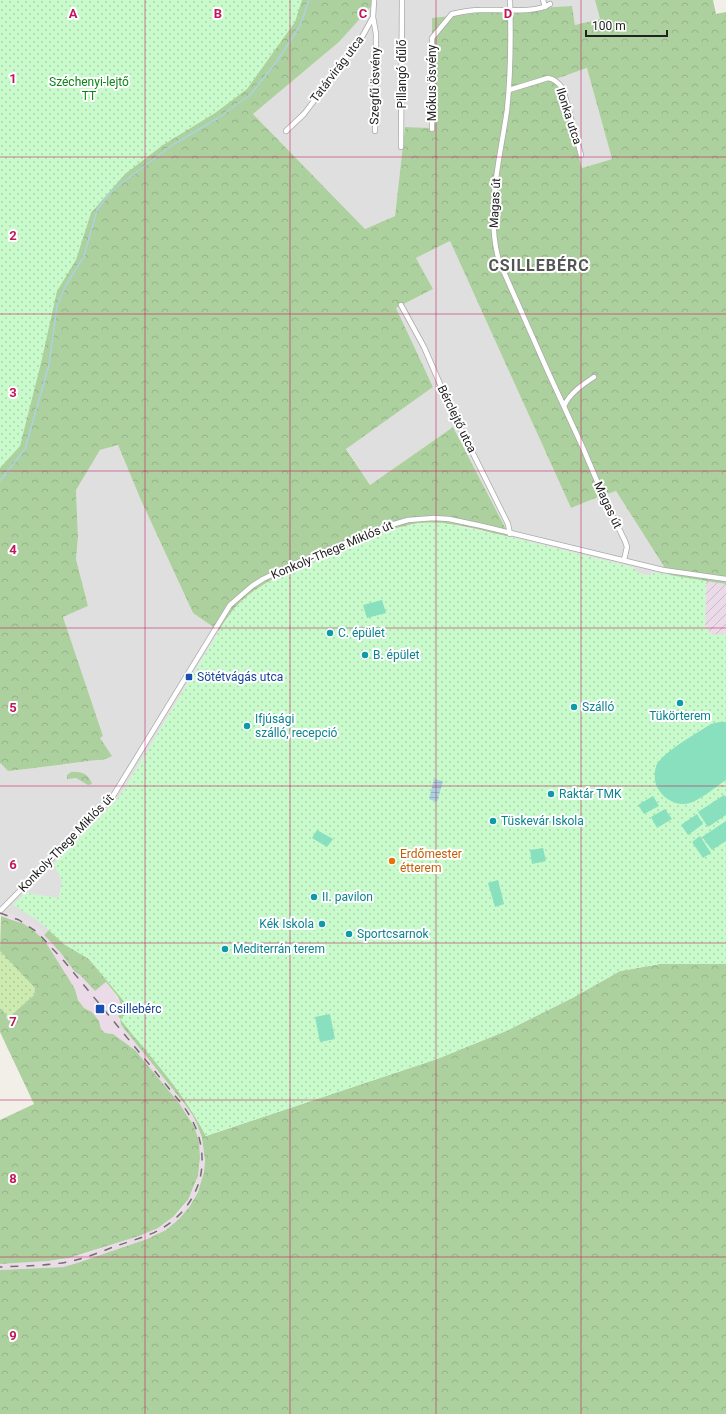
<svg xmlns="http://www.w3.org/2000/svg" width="726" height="1414" font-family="Roboto,sans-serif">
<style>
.residential{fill:#e0dfdf}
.industrial{fill:url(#industrial-furrows)}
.railway{fill:#ebdbe8}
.grass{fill:url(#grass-dots)}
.forest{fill:url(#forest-crowns);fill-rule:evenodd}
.park{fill:url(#park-dots)}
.pitch{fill:#88e0be}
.water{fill:url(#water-rules)}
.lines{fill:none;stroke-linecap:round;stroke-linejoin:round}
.stream{stroke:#aad3df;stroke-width:1.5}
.minor-casing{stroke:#a9a9a9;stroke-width:6}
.minor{stroke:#fff;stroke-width:4.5}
.rail{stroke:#707070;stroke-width:1.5;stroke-dasharray:8 8;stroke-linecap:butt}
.grid{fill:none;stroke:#c2185b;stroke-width:1;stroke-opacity:0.55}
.culture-dot{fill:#0f9aa8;stroke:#fff;stroke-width:1.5}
.transit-dot{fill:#1a4fb4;stroke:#fff;stroke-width:1.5}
.food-dot{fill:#e8710a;stroke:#fff;stroke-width:1.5}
.labels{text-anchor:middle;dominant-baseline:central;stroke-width:4;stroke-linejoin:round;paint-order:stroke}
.street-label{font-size:12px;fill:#222;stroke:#fff}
.park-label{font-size:12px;fill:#0c8416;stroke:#fff}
.culture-label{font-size:12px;fill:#0d838f;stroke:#fff;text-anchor:start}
.transit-label{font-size:12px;fill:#164399;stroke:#fff;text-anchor:start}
.food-label{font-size:12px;fill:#c56008;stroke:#fff;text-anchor:start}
.district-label{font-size:16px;font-weight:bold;letter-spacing:1px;fill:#555;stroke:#fff}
.grid-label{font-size:13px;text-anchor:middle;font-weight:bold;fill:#c2185b;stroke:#fff;stroke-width:4;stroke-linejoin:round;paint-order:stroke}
</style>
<defs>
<pattern id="industrial-furrows" width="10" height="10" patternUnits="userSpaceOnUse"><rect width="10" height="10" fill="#ebdbe8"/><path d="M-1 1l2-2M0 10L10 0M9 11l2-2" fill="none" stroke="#c9bcc7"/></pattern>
<pattern id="grass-dots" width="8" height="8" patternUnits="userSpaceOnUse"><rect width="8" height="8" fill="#cdebb0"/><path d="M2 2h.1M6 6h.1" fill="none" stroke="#b0c997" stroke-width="1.8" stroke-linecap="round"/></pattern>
<pattern id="forest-crowns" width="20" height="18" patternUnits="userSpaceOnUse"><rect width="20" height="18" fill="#add19e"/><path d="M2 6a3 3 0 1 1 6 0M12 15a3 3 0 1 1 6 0" fill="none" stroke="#95b388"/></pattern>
<pattern id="park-dots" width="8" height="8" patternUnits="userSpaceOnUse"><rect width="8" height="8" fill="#c8facc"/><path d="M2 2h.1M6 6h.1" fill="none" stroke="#acd6af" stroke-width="1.8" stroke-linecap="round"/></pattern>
<pattern id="water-rules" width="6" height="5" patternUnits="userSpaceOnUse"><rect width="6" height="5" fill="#aad3df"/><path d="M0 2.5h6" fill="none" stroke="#92b5bf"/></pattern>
</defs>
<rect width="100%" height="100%" fill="#f2efe9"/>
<path class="residential" d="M374,0h221l5,19 -25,6 -3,-18 -139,121 -28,-1 -10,89 -30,13 -112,-115 86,-72z
M588,68l24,91 -30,9 -26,-89z
M450,241l121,267 22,-9 23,-8 54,85 -18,-4 -1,4 -12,-3 -4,-2v-3l-125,-31 -57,-110 -83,58 -24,-37 87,-61 -37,-79 37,-19 -17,-31z
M118,445l22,53 53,115 26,18 -99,165 -66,68 8,17 -3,18 -34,-6 14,28 10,9 -5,5 -9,-9 -14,-8 -21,-7v-148l8,8 63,-7 20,-4h14l-5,-23 3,-1 -40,-119 25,-11 -12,-47 2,-22 -2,-48 24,-39z"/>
<path class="industrial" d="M706,581l20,3v50l-14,1 -7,-8z"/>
<path class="railway" d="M0,911l21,7 14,8 25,26 15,20 5,3 15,16 11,-9 16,22 1,5 -1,3 -4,4 3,9 71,89 7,15 4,16 2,21 -5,21 -10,19 -11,13 -13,11 -19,9 -70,24 -14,4 -63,3v-6l60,-4 21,-5 58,-19 25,-12 9,-7 13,-13 10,-21 4,-19 -1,-23 -5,-15 -7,-12 -52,-64 -22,-16 -8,-1 -4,-4 -2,-8 -7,-9 -8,-4 -6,-8 -3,-11 -30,-48 -16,-14 -17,-8 -12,-4z"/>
<path class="grass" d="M0,951l35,37 -1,7 -27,24 -1,-5 -6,-6z"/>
<path class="forest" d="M0,0h374v3l-35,39 -86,72 112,115 30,-13 10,-89 28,1 -1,-110 73,-8 67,-4 3,19 25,-6 -5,-19h118l3,14 10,-2v572l-56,-8 -54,-85 -23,8 -22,9 -121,-267 -34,17 17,31 -37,19 37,79 -87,62 24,36 83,-58 57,110c-29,-6 -58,-16 -87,-14 -29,2 -57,17 -83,28 -33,13 -68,24 -95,47 -11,9 -19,21 -26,33l-26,-18 -53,-115 -22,-53 -18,5 -24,40 2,47 -2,22 12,47 -25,11 40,119 -3,2 12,18c-10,6 -13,3 -24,5 -26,4 -53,7 -80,10l-8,-8zM587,68l25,91 -30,9 -26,-89z
M71,772c10,-1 18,2 21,12l-4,1 -12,-7 -9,1v-4z
M1,916l23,8 10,7 11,10 30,48 3,11 6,8 8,4 7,9 2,8 4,4 8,1 22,16 44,53 15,23 5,15 1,17 -2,18 -10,24 -15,17 -15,11 -19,8 -70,22 -21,3 -48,3v-144l34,-16 -34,-72v-24l6,6 1,5 27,-24 1,-7 -35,-37z
M49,930l15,14 25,15 43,51 -11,9c30,37 63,74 85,117l231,-77 69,-28 68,-34 46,-26 40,-7h66v450h-726v-144l63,-3 14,-4 70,-24 19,-9 13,-11 11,-13 8,-14 6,-20 1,-11 -3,-23 -5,-14 -5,-10 -9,-12 -62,-77 -1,-6 -2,-3 4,-4 1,-3 -5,-12 -12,-15 -11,9 -15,-16 -5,-3 -15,-20 -16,-17z"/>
<path class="park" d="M0,0h302l-7,22 -48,67 -32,24 -52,32 -38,29 -34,39 -15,47 -19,31 -16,72 -21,83 -20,22z
M443,523l67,14 125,31v3l4,1v1l12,3 1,-4 54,9 -1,46 7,8 14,-1v330h-66l-40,7 -46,26 -68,34 -69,28 -231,77c-21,-43 -56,-79 -86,-117l11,-9 -42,-51 -25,-15 -25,-23 -26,-16 12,-12 34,5 3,-17 -8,-17 66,-68 107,-178c28,-38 71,-50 114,-68 22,-9 45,-20 69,-25 10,-3 22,-2 33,-2z"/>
<path class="pitch" d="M382,600l4,13 -19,5 -4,-13z
M719,722h7v58c-9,6 -26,20 -36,23 -13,4 -27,-4 -33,-16 -3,-6 -3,-17 0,-23 8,-13 40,-31 54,-40z
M724,795l2,2v18l-18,12 -10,-15z
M653,796l6,10 -15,8 -6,-9z
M665,809l7,10 -15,9 -6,-11z
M697,814l6,10 -15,11 -7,-10z
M726,821v20l-14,9 -10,-13z
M317,830l16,9 -6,8 -15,-9z
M700,836l11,17 -8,5 -11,-16z
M543,848l3,13 -14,3 -2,-14z
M498,880l6,24 -9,3 -7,-24z
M330,1014l5,25 -15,3 -5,-25z"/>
<path class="water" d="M434,779l9,2 -6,21 -8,-3z"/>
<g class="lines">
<path class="stream" d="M0,481l25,-32 24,-84 8,-59 9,-21 18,-29 13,-46 14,-18 12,-10 51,-38 44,-26 32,-23 27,-34 23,-35 9,-26"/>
<defs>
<path id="minor" d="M510,0c1,37 1,73 -3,110 -7,50 -22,101 -8,151l50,113 34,74 22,52 20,41 2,6 -3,13
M543,0l2,7
M373,17l3,17 -1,97
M509,90l39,-12c7,1 11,5 15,11l18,66
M432,129v-91l20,-24c9,-2 19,-4 28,-4 18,-1 56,4 70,-6
M286,131l18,-17 58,-77 11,-20 1,-17
M401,147l1,-147
M401,305l23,42 26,60 58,117 2,10
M564,406c6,-13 18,-21 30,-29
M0,911l113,-115 117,-191 22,-19 11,-7 29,-14 92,-38 24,-7 26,-2 15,1 33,7 181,44 63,9"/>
</defs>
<use href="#minor" class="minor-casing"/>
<use href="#minor" class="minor"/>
<path class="rail" d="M0,913l19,7 18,12 27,29 117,142c14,18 22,38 21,61 -1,28 -19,53 -43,66 -13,7 -29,11 -43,16 -16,6 -32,13 -49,16 -22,4 -45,4 -67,5"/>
</g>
<path class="grid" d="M145,0v1414M290,0v1414M436,0v1414M581,0v1414M0,157h726M0,314h726M0,471h726M0,628h726M0,786h726M0,943h726M0,1100h726M0,1257h726"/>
<g class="culture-dot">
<circle cx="330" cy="633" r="4"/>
<circle cx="365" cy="655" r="4"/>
<circle cx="680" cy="703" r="4"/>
<circle cx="574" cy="707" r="4"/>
<circle cx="247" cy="726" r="4"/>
<circle cx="551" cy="794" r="4"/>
<circle cx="493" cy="821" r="4"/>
<circle cx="314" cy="897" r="4"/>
<circle cx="322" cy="924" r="4"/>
<circle cx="349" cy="934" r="4"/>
<circle cx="225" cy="949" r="4"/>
</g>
<g class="transit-dot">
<rect x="185" y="673" width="8" height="8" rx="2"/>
<rect x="95" y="1004" width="10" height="10" rx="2"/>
</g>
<circle class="food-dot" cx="392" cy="861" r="4"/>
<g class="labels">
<g class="street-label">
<text transform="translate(337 69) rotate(-53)">Tatárvirág utca</text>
<text transform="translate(402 74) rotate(-90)">Pillangó dűlő</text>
<text transform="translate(432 83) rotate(-90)">Mókus ösvény</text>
<text transform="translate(375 86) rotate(-89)">Szegfű ösvény</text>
<text transform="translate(569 116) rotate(72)">Ilonka utca</text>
<text transform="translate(495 203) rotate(-87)">Magas út</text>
<text transform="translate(457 419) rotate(64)">Bérclejtő utca</text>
<text transform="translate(608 505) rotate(65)">Magas út</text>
<text transform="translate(332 550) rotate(-23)">Konkoly-Thege Miklós út</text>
<text transform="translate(66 843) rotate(-46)">Konkoly-Thege Miklós út</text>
</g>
<g class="park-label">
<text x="89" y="82">Széchenyi-lejtő<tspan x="89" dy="14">TT</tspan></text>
</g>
<g class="culture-label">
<text x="338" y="633">C. épület</text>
<text x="373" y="655">B. épület</text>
<text x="582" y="707">Szálló</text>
<text x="680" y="716" text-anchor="middle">Tükörterem</text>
<text x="255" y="719">Ifjúsági<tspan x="255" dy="14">szálló, recepció</tspan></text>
<text x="559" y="794">Raktár TMK</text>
<text x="501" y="821">Tüskevár Iskola</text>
<text x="322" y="897">II. pavilon</text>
<text x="314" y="924" text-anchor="end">Kék Iskola</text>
<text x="357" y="934">Sportcsarnok</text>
<text x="233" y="949">Mediterrán terem</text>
</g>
<g class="transit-label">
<text x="197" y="677">Sötétvágás utca</text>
<text x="109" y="1009">Csillebérc</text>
</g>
<g class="food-label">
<text x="400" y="854">Erdőmester<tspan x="400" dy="14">étterem</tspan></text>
</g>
<g class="district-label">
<text x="539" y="265">CSILLEBÉRC</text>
</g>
</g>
<g class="grid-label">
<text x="73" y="18">A</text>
<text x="218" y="18">B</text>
<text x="363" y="18">C</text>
<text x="508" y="18">D</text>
<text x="13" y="83">1</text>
<text x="13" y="240">2</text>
<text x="13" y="397">3</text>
<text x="13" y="554">4</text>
<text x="13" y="712">5</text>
<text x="13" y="869">6</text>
<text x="13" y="1026">7</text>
<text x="13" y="1183">8</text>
<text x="13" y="1340">9</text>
</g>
<path d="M586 30v6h81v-6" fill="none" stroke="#222222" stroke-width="2"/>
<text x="592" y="30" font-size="12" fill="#222222" stroke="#ffffff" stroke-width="3" paint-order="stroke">100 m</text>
</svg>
